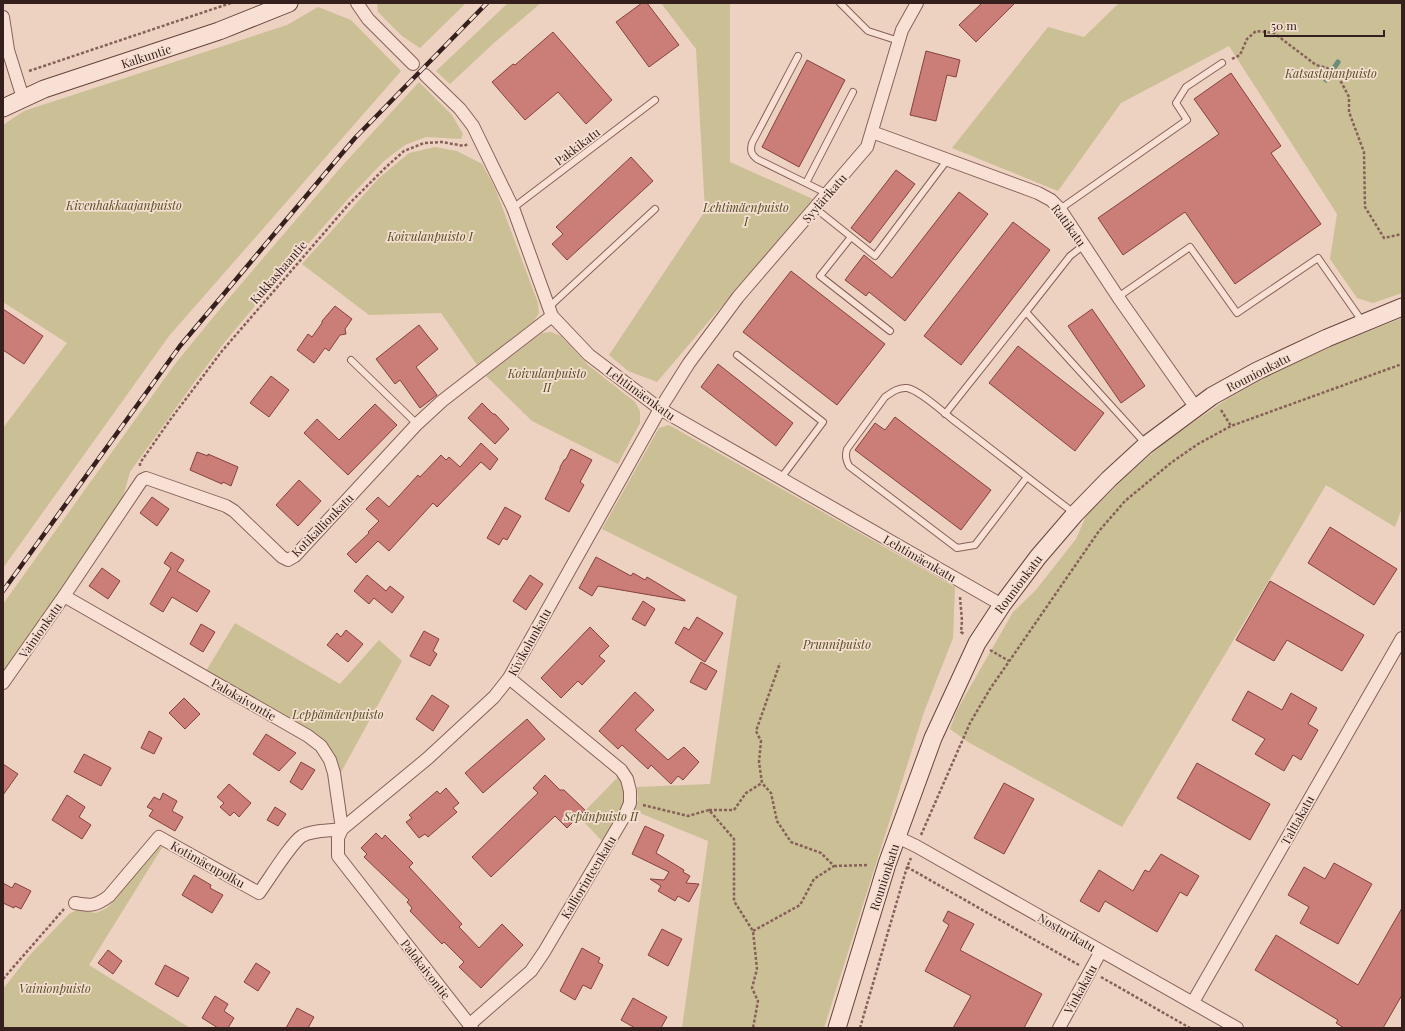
<svg xmlns="http://www.w3.org/2000/svg" width="1405" height="1031" font-family="'Playfair Display',serif">
<style>
.green{fill:#cbbf95}
.lines{fill:none;stroke-linecap:round;stroke-linejoin:round}
.stream{stroke:#6b8d79;stroke-width:5}
.building{fill:#cb7d77;stroke:#86423f}
.lane-casing{stroke:#876159;stroke-width:8}
.street-casing{stroke:#876159;stroke-width:14}
.secondary-casing{stroke:#68433c;stroke-width:19}
.path{stroke:#876159;stroke-width:2.5;stroke-dasharray:3 2;stroke-linecap:butt}
.lane{stroke:#f8e1d4;stroke-width:6}
.street{stroke:#f8e1d4;stroke-width:12}
.secondary{stroke:#f8e1d4;stroke-width:17}
.rail-casing{stroke:#36201d;stroke-width:4.5}
.rail{stroke:#f5ded0;stroke-width:3;stroke-dasharray:9;stroke-linecap:butt}
.labels{text-anchor:middle;dominant-baseline:central;stroke-width:3.5;stroke-linejoin:round;paint-order:stroke}
.street-label{font-size:12px;fill:#36201d;stroke:#f5ded0}
.park-label{font-size:12px;font-style:italic;fill:#534e24;stroke:#f5ded0}
</style>
<rect width="100%" height="100%" fill="#edd1c1"/>
<path class="green" d="M377,3h89l-46,45 -18,-12 -24,-24z
M508,3h33l-46,39 -45,42 -14,-13z
M661,3h69v159l83,37 -156,183 -29,-11 -19,-16 96,-144 -9,-162z
M1119,3h283v290l-29,10 -16,-5 -27,-39 7,-45 -108,-168 -108,57 -63,88 -106,-43 96,-121 36,10z
M318,7l33,13 50,51 -232,265 -166,232v-140l64,-85 -64,-41v-177l21,-14 263,-86z
M419,82l33,33 11,19 -2,5 -35,-2 -21,8 -21,16 -36,38 -63,71 -61,73 -31,41 -63,88 -7,25 -68,104 -52,75v-72l172,-240 49,-60 117,-137z
M435,147l22,4 25,13 13,24 43,115 1,10 -5,8 -57,44 -36,-52 -72,2 -67,-51 76,-85 31,-26z
M1402,318v190l-7,19 -69,-42 -204,342 -154,-85 -18,-13 7,-19 56,-98 22,-21 41,-52 10,-23 39,-39 40,-35 62,-43 50,-28 60,-27z
M551,332l10,4 27,29 47,37 5,9v12l-22,41 -86,-43 -46,-45 56,-43z
M669,425l286,162 -2,51 -29,74 -100,316h-142l26,-187 -73,-30 3,-11 -1,-13 73,-3 27,-188 -135,-67 57,-101z
M235,623l105,61 39,-44 23,21 -62,113 -26,-41 -108,-62z
M620,775l6,20 -2,11 -21,36 -24,-25z
M163,846l-74,119 101,63h-187v-39l25,-32 41,-43 8,-4 19,3 11,-5 52,-60z"/>
<g class="lines">
<path class="stream" d="M1326,80l12,-18"/>
</g>
<path class="building" d="M642,3h5l32,42 -30,22 -33,-45z
M982,3h33l-39,39 -17,-17z
M553,32l59,68 -26,24 -28,-32 -33,28 -33,-38 21,-18 2,1z
M926,51l34,9 -4,17 -9,-2 -11,46 -26,-6z
M807,60l38,20 -46,87 -37,-20z
M1231,73l50,73 -10,7 50,71 -86,60 -50,-72 -62,43 -25,-37 121,-84 -25,-35z
M631,157l22,24 -86,79 -15,-16 11,-10 -7,-7z
M896,170l19,14 -45,59 -19,-15z
M959,192l29,22 -83,107 -36,-29 -3,4 -21,-16 19,-25 28,23z
M1013,222l37,28 -89,115 -37,-29z
M791,271l94,73 -48,61 -94,-73z
M335,306l17,13 -7,10 1,5 -6,1 -11,16 -4,-3 -11,15 -17,-13 11,-16 4,3 10,-14v-2z
M3,309l40,27 -19,28 -21,-14z
M1092,309l53,77 -24,17 -53,-77z
M419,325l19,24 -22,18 21,28 -17,13 -20,-28 -5,4 -19,-25z
M1018,346l86,67 -29,38 -86,-68z
M718,364l75,59 -17,23 -75,-59z
M271,376l18,14 -20,27 -19,-14z
M482,403l11,11h2l14,15 -14,15 -27,-26z
M375,404l22,21 -49,50 -44,-42 13,-14 22,21z
M895,417l96,73 -30,40 -106,-80 20,-27 10,7z
M481,443l17,16 -8,11 -9,-8 -44,45 -4,-4 -44,48 -11,-10 -22,22 -9,-9 22,-21 -1,-1 11,-11 -13,-12 12,-12 11,10 29,-32 2,2 21,-22 5,5 3,-3 11,10z
M571,449l21,11 -12,22 4,3 -15,27 -24,-13 15,-30v-2l4,-7 2,-1z
M197,452l11,4v-2l30,13 -7,19 -8,-4 -1,2 -32,-14z
M299,480l22,21 -23,25 -22,-21z
M152,497l17,12 -12,17 -17,-13z
M505,507l16,9 -14,24 -4,-2 -4,7 -12,-7z
M1330,527l67,42 -23,36 -66,-42z
M171,552l13,8 -7,11 33,20 -13,21 -25,-15 -9,15 -13,-8 21,-36 -7,-5z
M596,557l35,19 2,-3 12,7 2,-3 38,23v1l-87,-15 -6,10 -13,-8z
M102,568l18,13 -12,18 -19,-13z
M367,575l19,16 4,-5 14,11 -12,16 -18,-15 -5,6 -15,-13z
M530,575l13,9 -17,26 -13,-9z
M1270,581l94,54 -22,36 -55,-31 -13,21 -38,-21z
M643,601l12,8 -10,17 -13,-7z
M697,617l26,16 -18,29 -30,-19 9,-16 5,3z
M201,624l14,8 -12,20 -13,-8z
M590,627l19,19 -10,10 6,5 -23,24 -4,-4 -17,17 -20,-20z
M346,630l17,14 -15,18 -21,-17 10,-12 4,4z
M424,631l15,8 -6,12 4,3 -7,12 -20,-10z
M701,662l16,9 -11,19 -16,-8z
M1248,691l34,19 9,-17 26,15 -9,16 10,6 -17,30 -8,-5 -9,16 -29,-17 10,-15 -33,-19z
M635,692l19,18 -19,20 33,30 16,-13 15,15 -16,18 -5,-4 -7,8 -20,-19 -3,4 -26,-24 -4,4 -19,-18z
M432,695l17,11 -16,25 -17,-12z
M184,698l16,16 -15,15 -16,-16z
M527,719l18,20 -62,54 -18,-20z
M149,731l13,7 -8,16 -13,-6z
M266,734l30,19 -17,18 -26,-17z
M84,754l27,14 -10,18 -27,-14z
M301,762l14,8 -13,20 -12,-8z
M1197,763l73,41 -20,36 -73,-42z
M3,764l15,10 -15,21z
M545,775l15,15h4l21,20 -18,18 -12,-12 -64,61 -19,-20 66,-64 -5,-5z
M1004,783l30,16 -30,55 -30,-16z
M229,784l22,19 -12,14 -5,-5 -4,4 -10,-9 4,-4 -7,-6z
M446,788l13,15 -6,5 4,4 -29,25 -3,-3 -6,4 -13,-16 6,-4 -3,-3 28,-24 3,3z
M163,793l14,8 -5,10 11,6 -8,14 -26,-15 4,-6 -6,-3 7,-10 6,3z
M67,795l18,12 -6,10 12,8 -9,14 -30,-19z
M275,807l11,7 -8,12 -11,-6z
M645,826l19,9 -8,18 28,17 -1,2 7,4 -4,7 13,1 -10,18 -11,-6 -3,5 -17,-10 3,-5 -11,-7 14,1 5,-8 -37,-18z
M376,833l6,6 3,-4 28,28 -4,4 53,57 -3,3 20,21 23,-24 21,21 -42,43 -22,-21 5,-5 -20,-20 -2,2 -32,-33 2,-3 -5,-6 2,-2 -45,-43 3,-3 -6,-6z
M1161,854l38,22 -12,20 -7,-4 -23,40 -52,-31 -6,11 -19,-11 19,-31 34,21 12,-21 4,2z
M1334,863l38,21 -34,60 -38,-21 9,-16 -21,-12 16,-28 21,12z
M194,875l17,10 -1,3 13,7 -11,18 -30,-18z
M3,883l9,5 3,-5 16,8 -10,18 -6,-3 -1,2 -11,-5z
M1402,908v87l-19,33h-39l-8,-5 2,-3 -83,-50 21,-35 82,50z
M948,911l26,13 -14,26 82,44 -18,34h-71l18,-32 -46,-25 24,-46 -6,-4z
M662,929l20,10 -14,27 -20,-11z
M582,948l18,10 -2,4 5,3 -12,24 -8,-4 -8,15 -15,-9z
M108,950l14,11 -9,13 -15,-11z
M256,963l14,9 -12,19 -14,-9z
M165,965l24,13 -11,19 -23,-13z
M215,996l13,8 -4,7 10,7 -6,10h-10l-16,-10z
M633,998l34,19 -6,11h-26l-14,-8z
M297,1008l17,9 -6,11h-22z"/>
<g class="lines">
<defs>
<path id="lane" d="M840,3l28,28 31,10
M798,56l-46,87c-2,8 -1,11 5,16l71,35
M806,183l47,-91
M513,208l142,-108
M815,208l60,48 73,-97
M1060,209l127,-89 -11,-17 10,-16 36,-24
M851,237l-31,39 70,55
M1084,245l-14,11 -44,56 119,131
M1118,297l72,-50 47,66 81,-55 44,63
M549,307l106,-98
M737,355l86,67 -42,56
M351,360l66,64
M945,414l81,-102
M1027,477l-52,68 -18,3 -108,-82c-3,-6 -4,-10 -2,-17l38,-52c7,-5 14,-10 22,-9 12,2 35,23 45,31 41,31 81,63 122,94"/>
<path id="street" d="M357,3l11,16 45,45
M3,17l5,33 15,48
M425,75l35,34 13,17 40,82 39,108 37,39 71,54 342,196
M872,132l166,61 13,7 9,9 58,88 78,111
M64,596l244,140 13,10 9,14 4,13 8,56 -4,9v18l134,172
M3,683l61,-87 78,-116 4,-2 80,28 8,5 48,46 6,3 7,-4 122,-132 25,-23 110,-85
M897,837l19,9 321,182
M75,903c16,3 21,3 34,-7l50,-59 100,56c9,-12 32,-50 43,-57 10,-6 28,-5 40,-7l86,-71 66,-61 15,-19 151,-269 29,-46 49,-66 129,-150 35,-117 15,-27
M1193,1002l209,-364
M469,1025l62,-54 13,-19 81,-137 5,-12v-12l-3,-12 -6,-9 -112,-92
M1059,1028l42,-77"/>
<path id="secondary" d="M3,108l41,-19 175,-58 70,-28
M837,1028l50,-164 46,-126 44,-95 25,-38 36,-48 37,-43 34,-35 37,-34 66,-49 45,-25 70,-33 75,-31"/>
</defs>
<use href="#lane" class="lane-casing"/>
<use href="#street" class="street-casing"/>
<use href="#secondary" class="secondary-casing"/>
<path class="path" d="M1232,59l8,-4 7,-16 9,-8 18,2 42,32 11,3 11,8 11,21v15l15,40 1,55 19,31 18,-4
M29,71l202,-68
M1221,410l10,16
M140,466v-3l30,-43 52,-69 127,-147 37,-37 18,-16 20,-8 18,-1 22,4 4,-2
M960,597l2,24 -1,11 3,2
M990,650l19,11
M643,805l45,11 21,-6 25,29v62l19,30 4,38 -5,19 6,13 -5,27
M709,810h25l12,-17 16,-10
M921,835l49,-112 20,-34 109,-158 26,-30 47,-39 26,-18 33,-18 171,-62
M834,866l35,-1
M907,867l172,98
M753,931l47,-26 14,-26 20,-13 -13,-13 -30,-11 -14,-21 -6,-28 -9,-10 -3,-21 2,-21 -5,-10 24,-68
M1101,977l89,51
M3,979l61,-70
M860,1028l47,-161 4,-9"/>
<use href="#lane" class="lane"/>
<use href="#street" class="street"/>
<use href="#secondary" class="secondary"/>
<defs>
<path id="rail" d="M3,591l177,-245 175,-208 132,-135"/>
</defs>
<use href="#rail" class="rail-casing"/>
<use href="#rail" class="rail"/>
</g>
<g class="labels">
<g class="street-label">
<text transform="translate(146 56) rotate(-18)">Kalkuntie</text>
<text transform="translate(577 146) rotate(-37)">Pakkikatu</text>
<text transform="translate(824 198) rotate(-49)">Syylärikatu</text>
<text transform="translate(1069 225) rotate(54)">Rattikatu</text>
<text transform="translate(278 272) rotate(-49)">Kukkashaantie</text>
<text transform="translate(1258 372) rotate(-27)">Rounionkatu</text>
<text transform="translate(641 393) rotate(36)">Lehtimäenkatu</text>
<text transform="translate(322 525) rotate(-46)">Kotikallionkatu</text>
<text transform="translate(920 558) rotate(30)">Lehtimäenkatu</text>
<text transform="translate(1018 584) rotate(-53)">Rounionkatu</text>
<text transform="translate(40 630) rotate(-55)">Vainionkatu</text>
<text transform="translate(529 642) rotate(-61)">Kivikolunkatu</text>
<text transform="translate(244 699) rotate(30)">Palokaivontie</text>
<text transform="translate(1297 820) rotate(-61)">Talttakatu</text>
<text transform="translate(208 864) rotate(29)">Kotimäenpolku</text>
<text transform="translate(588 877) rotate(-59)">Kalliorinteenkatu</text>
<text transform="translate(884 877) rotate(-72)">Rounionkatu</text>
<text transform="translate(1067 932) rotate(30)">Nosturikatu</text>
<text transform="translate(426 969) rotate(52)">Palokaivontie</text>
<text transform="translate(1080 989) rotate(-61)">Vinkakatu</text>
</g>
<g class="park-label">
<text x="1331" y="73">Katsastajanpuisto</text>
<text x="124" y="205">Kivenhakkaajanpuisto</text>
<text x="746" y="207">Lehtimäenpuisto<tspan x="746" dy="14">I</tspan></text>
<text x="430" y="236">Koivulanpuisto I</text>
<text x="547" y="373">Koivulanpuisto<tspan x="547" dy="14">II</tspan></text>
<text x="837" y="644">Prunnipuisto</text>
<text x="338" y="714">Leppämäenpuisto</text>
<text x="601" y="816">Sepänpuisto II</text>
<text x="55" y="988">Vainionpuisto</text>
</g>
</g>
<rect width="1405" height="1031" fill="none" stroke="#36201d" stroke-width="8"/>
<path d="M1265 30v6h119v-6" fill="none" stroke="#36201d" stroke-width="2"/>
<text x="1271" y="30" font-size="12" fill="#36201d" stroke="#f5ded0" stroke-width="3" paint-order="stroke">50 m</text>
</svg>
